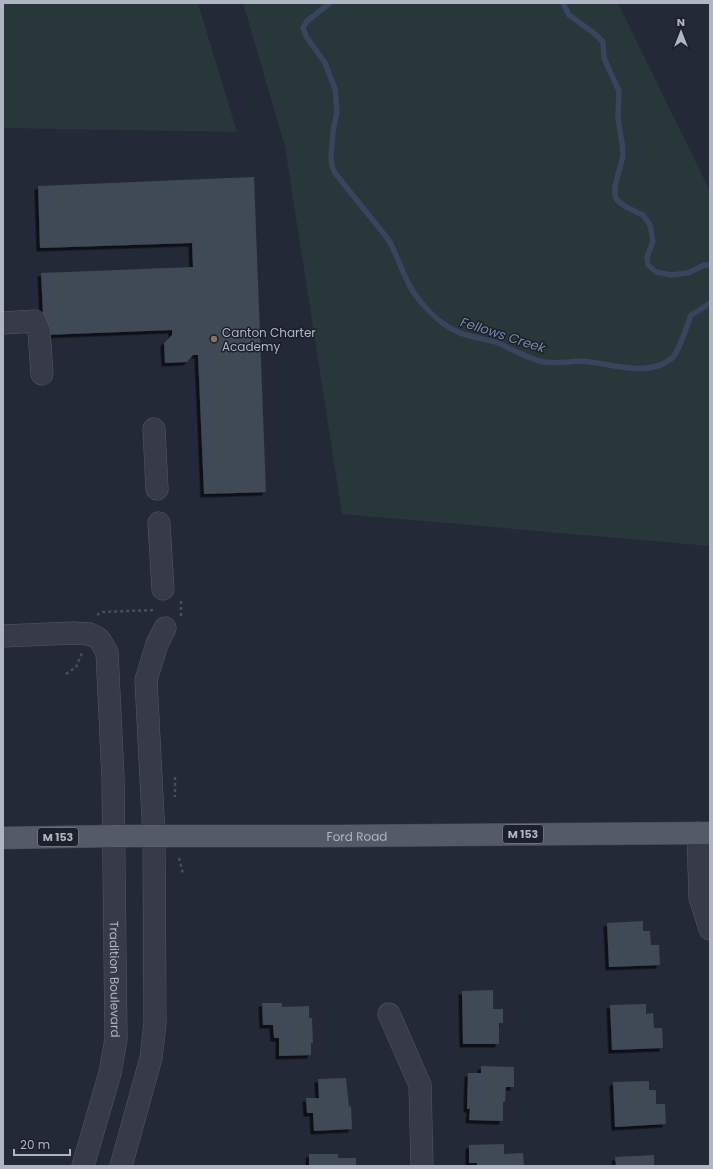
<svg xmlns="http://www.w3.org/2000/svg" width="713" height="1169" font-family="Poppins,sans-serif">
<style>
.green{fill:#27373a}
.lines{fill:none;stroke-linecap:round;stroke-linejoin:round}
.stream{stroke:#39445e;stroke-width:5.5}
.building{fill:#414857;filter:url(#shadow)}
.minor-casing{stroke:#535864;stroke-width:23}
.major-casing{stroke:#3f4450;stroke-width:23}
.path{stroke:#445256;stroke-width:2.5;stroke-dasharray:3 3;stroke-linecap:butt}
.minor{stroke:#363b47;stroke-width:22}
.major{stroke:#545a67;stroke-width:22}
.education-dot{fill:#8d6e63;stroke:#1b202b;stroke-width:1.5}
.labels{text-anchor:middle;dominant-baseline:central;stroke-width:3;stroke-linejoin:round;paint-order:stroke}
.shield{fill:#1b202b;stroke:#838895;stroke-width:1}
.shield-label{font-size:11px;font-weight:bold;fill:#b0b5c3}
.poi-label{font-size:12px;fill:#b0b5c3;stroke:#1b202b;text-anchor:start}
.street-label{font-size:12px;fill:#b0b5c3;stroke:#1b202b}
.water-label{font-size:13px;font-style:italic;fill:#7b89a9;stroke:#1b202b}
</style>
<defs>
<filter id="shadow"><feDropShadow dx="-3.5" dy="3.5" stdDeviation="0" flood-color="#0009"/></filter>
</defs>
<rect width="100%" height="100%" fill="#232936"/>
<path class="green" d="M3,3h195l39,129 -234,-4z
M243,3h375l92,188v355l-368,-32 -57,-367z"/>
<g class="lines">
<path class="stream" d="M330,3l-23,18 -4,7 3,8 19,27 10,26 2,23 -4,19 -2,26 1,9 3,7 53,66c9,15 14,34 23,49 7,12 21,28 33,36 17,13 35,13 54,19 14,6 27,14 42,18 14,4 28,0 42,0 28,2 65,17 89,-2 8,-6 16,-34 20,-44l10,-6 9,-6
M563,3l6,12 26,19 8,8 1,16 15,33 -1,28 4,24 1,13 -8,30v10l2,4 9,7 17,8 7,10 3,16 -6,16 1,8 8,7 15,3 17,-2 16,-8h6"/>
</g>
<path class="building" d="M254,177l12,315 -62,2 -6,-139h-5l-6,7 -22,1 -1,-20 8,-8v-5l-128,5 -3,-62 152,-6 -1,-24 -152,5 -2,-62z
M643,921v10h7l1,14h8l1,20 -51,2 -2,-44z
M493,990v19h10v14h-4v21h-36l-1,-53z
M262,1003h20v4l27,-1v12h3l1,25h-2v12l-32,1v-18h-5l-1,-13h-10z
M646,1004v10l7,-1 1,15h8l1,20 -51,2 -2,-45z
M481,1066l33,1v20h-8l-1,15h-2v19l-34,-1 1,-11h-3l1,-36h13z
M346,1078l3,29 2,-1 1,23 -38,2 -1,-18h-6l-1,-15h13l-1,-19z
M649,1081v9h7v14h9l1,20 -51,3 -2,-45z
M504,1144v10l19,-1 1,13h-47v-3h-8v-18z
M309,1154h29v4h18v8h-47z
M654,1155v11h-38l-1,-9z"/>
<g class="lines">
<defs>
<g id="minor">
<path d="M3,323l32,-2 4,10 3,43"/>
<path d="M154,429l3,60"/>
<path d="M159,523l4,66"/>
<path id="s1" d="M3,636l70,-3 17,1 9,5 8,13 6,126 3,261 -6,34 -27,93"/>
<path d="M698,833l2,65 10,31"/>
<path d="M389,1014l31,71 2,81"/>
<path d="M121,1166l30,-108 4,-35 -1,-187 -8,-156 11,-36 8,-16"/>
</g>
<g id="major">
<path id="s2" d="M3,838l111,-2h222l374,-3"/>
</g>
</defs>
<use href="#minor" class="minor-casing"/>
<use href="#major" class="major-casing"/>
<path class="path" d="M97,615l5,-3 53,-2
M181,616v-17
M66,674l10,-7 6,-14
M175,777v20
M179,858l4,16"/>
<use href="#minor" class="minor"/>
<use href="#major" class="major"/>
</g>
<circle class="education-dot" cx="214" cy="339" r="4"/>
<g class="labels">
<g class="shield">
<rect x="503" y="825" width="40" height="18" rx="3"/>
<rect x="38" y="828" width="40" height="18" rx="3"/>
</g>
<g class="shield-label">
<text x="523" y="834">M 153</text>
<text x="58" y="837">M 153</text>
</g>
<g class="poi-label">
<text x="222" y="332">Canton Charter<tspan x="222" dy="14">Academy</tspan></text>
</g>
<g class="street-label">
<text stroke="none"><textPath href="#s2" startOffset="354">Ford Road</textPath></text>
<text stroke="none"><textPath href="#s1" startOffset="440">Tradition Boulevard</textPath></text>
</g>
<g class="water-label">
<text transform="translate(503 335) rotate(18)">Fellows Creek</text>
</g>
</g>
<rect width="713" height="1169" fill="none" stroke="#b0b5c3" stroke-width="8"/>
<g transform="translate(681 32)" stroke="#1b202b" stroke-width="3" paint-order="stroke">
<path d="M0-3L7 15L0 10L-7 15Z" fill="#b0b5c3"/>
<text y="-6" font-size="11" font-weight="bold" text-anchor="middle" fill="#b0b5c3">N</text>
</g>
<path d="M14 1149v6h56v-6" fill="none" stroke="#b0b5c3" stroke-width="2"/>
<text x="20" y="1149" font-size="12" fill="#b0b5c3" stroke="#1b202b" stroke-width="3" paint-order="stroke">20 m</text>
</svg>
